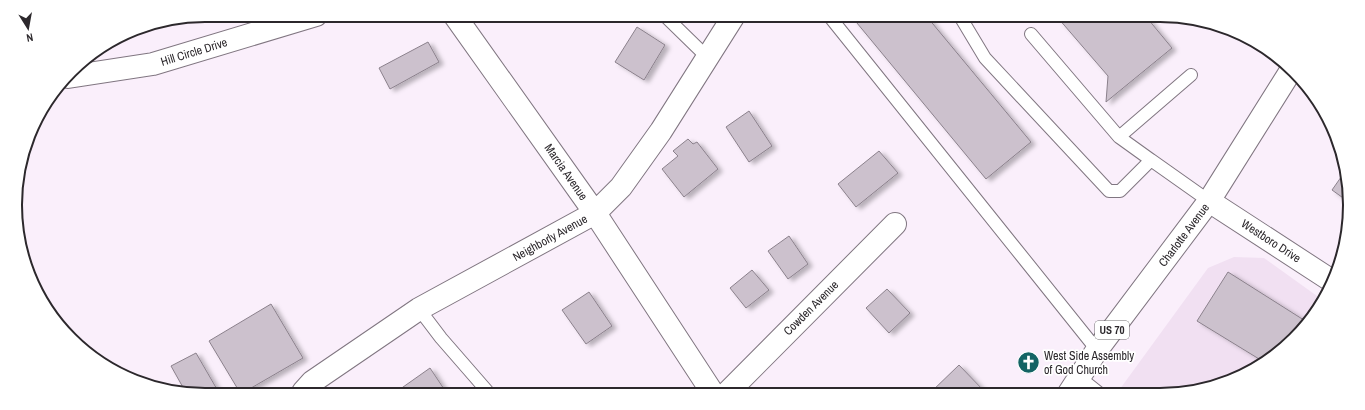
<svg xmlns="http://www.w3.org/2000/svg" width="1365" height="410" font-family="'Archivo Narrow',sans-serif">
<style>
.built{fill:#f1e0f2}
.building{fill:#ccc1cd;stroke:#8b818c;filter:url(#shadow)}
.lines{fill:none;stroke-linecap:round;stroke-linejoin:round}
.lane-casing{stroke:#807681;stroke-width:14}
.street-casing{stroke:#807681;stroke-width:24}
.secondary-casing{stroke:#807681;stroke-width:24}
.primary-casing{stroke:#807681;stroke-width:24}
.lane{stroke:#fff;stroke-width:12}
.street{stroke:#fff;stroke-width:22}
.secondary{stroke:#fff;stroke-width:22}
.primary{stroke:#fff;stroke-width:22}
.labels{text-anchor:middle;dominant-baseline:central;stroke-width:3.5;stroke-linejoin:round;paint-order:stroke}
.shield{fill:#fff;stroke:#6b686b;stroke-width:1}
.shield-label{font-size:11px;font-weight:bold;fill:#2c282c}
.street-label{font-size:12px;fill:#2c282c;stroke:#fff}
.poi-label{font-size:12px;fill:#2c282c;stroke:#fff;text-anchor:start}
.rim{fill:none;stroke:#2c282c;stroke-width:2}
</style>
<defs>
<filter id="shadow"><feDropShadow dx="4.5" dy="2.5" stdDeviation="2" flood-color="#0004"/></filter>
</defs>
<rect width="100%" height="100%" fill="#faeffb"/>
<path class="built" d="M1234,257l30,1 60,43 -39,47 -41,28 -59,17h-68l91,-125z"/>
<path class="building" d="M852,17l76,1 103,124 -45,37z
M1058,18l90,1 24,29 -66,54 2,-26z
M637,27l28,18 -21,35 -29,-18z
M428,42l11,20 -49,27 -11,-21z
M749,111l23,35 -23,16 -23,-35z
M688,139l5,5 4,-2 21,27 -34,28 -22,-28 16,-13 -5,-5z
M879,151l19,22 -42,34 -18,-23z
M1346,170v30l-14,-10z
M789,236l19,28 -20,15 -20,-28z
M752,270l17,20 -23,18 -16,-20z
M1228,272l79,50 -22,26 -21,14 -67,-41z
M887,289l23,24 -21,20 -23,-25z
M589,292l23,34 -26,18 -24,-34z
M271,304l32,54 -57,33h-7l-30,-50z
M196,353l22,38h-33l-14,-25z
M959,365l27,28h-56z
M430,368l16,24h-50z"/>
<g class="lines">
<defs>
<path id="lane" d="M666,17l41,40
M830,17l267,333
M961,18l24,40 124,133h11l31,-31 58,41
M1031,34l88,103 32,23
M1119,137l72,-62
M419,309l22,29 47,54
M1079,377l20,16"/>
<path id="street" d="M455,16l140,197 117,179
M68,77l85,-13 163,-49
M303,392l9,-10 107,-73 176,-96 26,-26 40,-56 72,-114
M728,392l167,-168"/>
<path id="secondary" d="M1209,201l123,80"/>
<path id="primary" d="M1069,393l28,-43 112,-149 81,-129"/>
</defs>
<use href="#lane" class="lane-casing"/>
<use href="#street" class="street-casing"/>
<use href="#secondary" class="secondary-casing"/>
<use href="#primary" class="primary-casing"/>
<use href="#lane" class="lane"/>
<use href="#street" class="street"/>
<use href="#secondary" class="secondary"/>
<use href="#primary" class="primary"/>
</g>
<defs>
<symbol id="church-disc" viewBox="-11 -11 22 22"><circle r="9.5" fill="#136364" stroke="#fff"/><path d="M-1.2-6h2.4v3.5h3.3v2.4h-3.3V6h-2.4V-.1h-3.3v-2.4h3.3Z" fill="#fff"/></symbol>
</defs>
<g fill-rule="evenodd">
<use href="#church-disc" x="1016" y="350" width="25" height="25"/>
</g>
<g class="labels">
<rect class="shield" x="1095" y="321" width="34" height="18" rx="3"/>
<g class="shield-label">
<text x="1112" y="330">US 70</text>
</g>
<g class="street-label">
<text transform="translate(194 52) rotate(-17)">Hill Circle Drive</text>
<text transform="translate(566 172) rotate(55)">Marcia Avenue</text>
<text transform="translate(1184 235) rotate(-53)">Charlotte Avenue</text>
<text transform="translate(550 238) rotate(-29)">Neighborly Avenue</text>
<text transform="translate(1271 241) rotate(33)">Westboro Drive</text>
<text transform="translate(811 308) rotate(-45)">Cowden Avenue</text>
</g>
<g class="poi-label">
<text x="1044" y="356">West Side Assembly<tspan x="1044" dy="14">of God Church</tspan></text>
</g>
</g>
<path d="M0 0H1365V410H0ZM205 22H1160A183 183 0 0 1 1343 205V205A183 183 0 0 1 1160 388H205A183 183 0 0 1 22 205V205A183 183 0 0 1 205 22Z" fill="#fff" fill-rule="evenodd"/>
<path class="rim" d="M205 22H1160A183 183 0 0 1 1343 205V205A183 183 0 0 1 1160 388H205A183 183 0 0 1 22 205V205A183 183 0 0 1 205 22Z"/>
<g transform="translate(28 28) rotate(169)" stroke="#ffffff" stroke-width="3" paint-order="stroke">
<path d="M0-3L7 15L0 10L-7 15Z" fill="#2c282c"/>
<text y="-6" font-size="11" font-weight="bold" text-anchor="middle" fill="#2c282c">N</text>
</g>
</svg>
